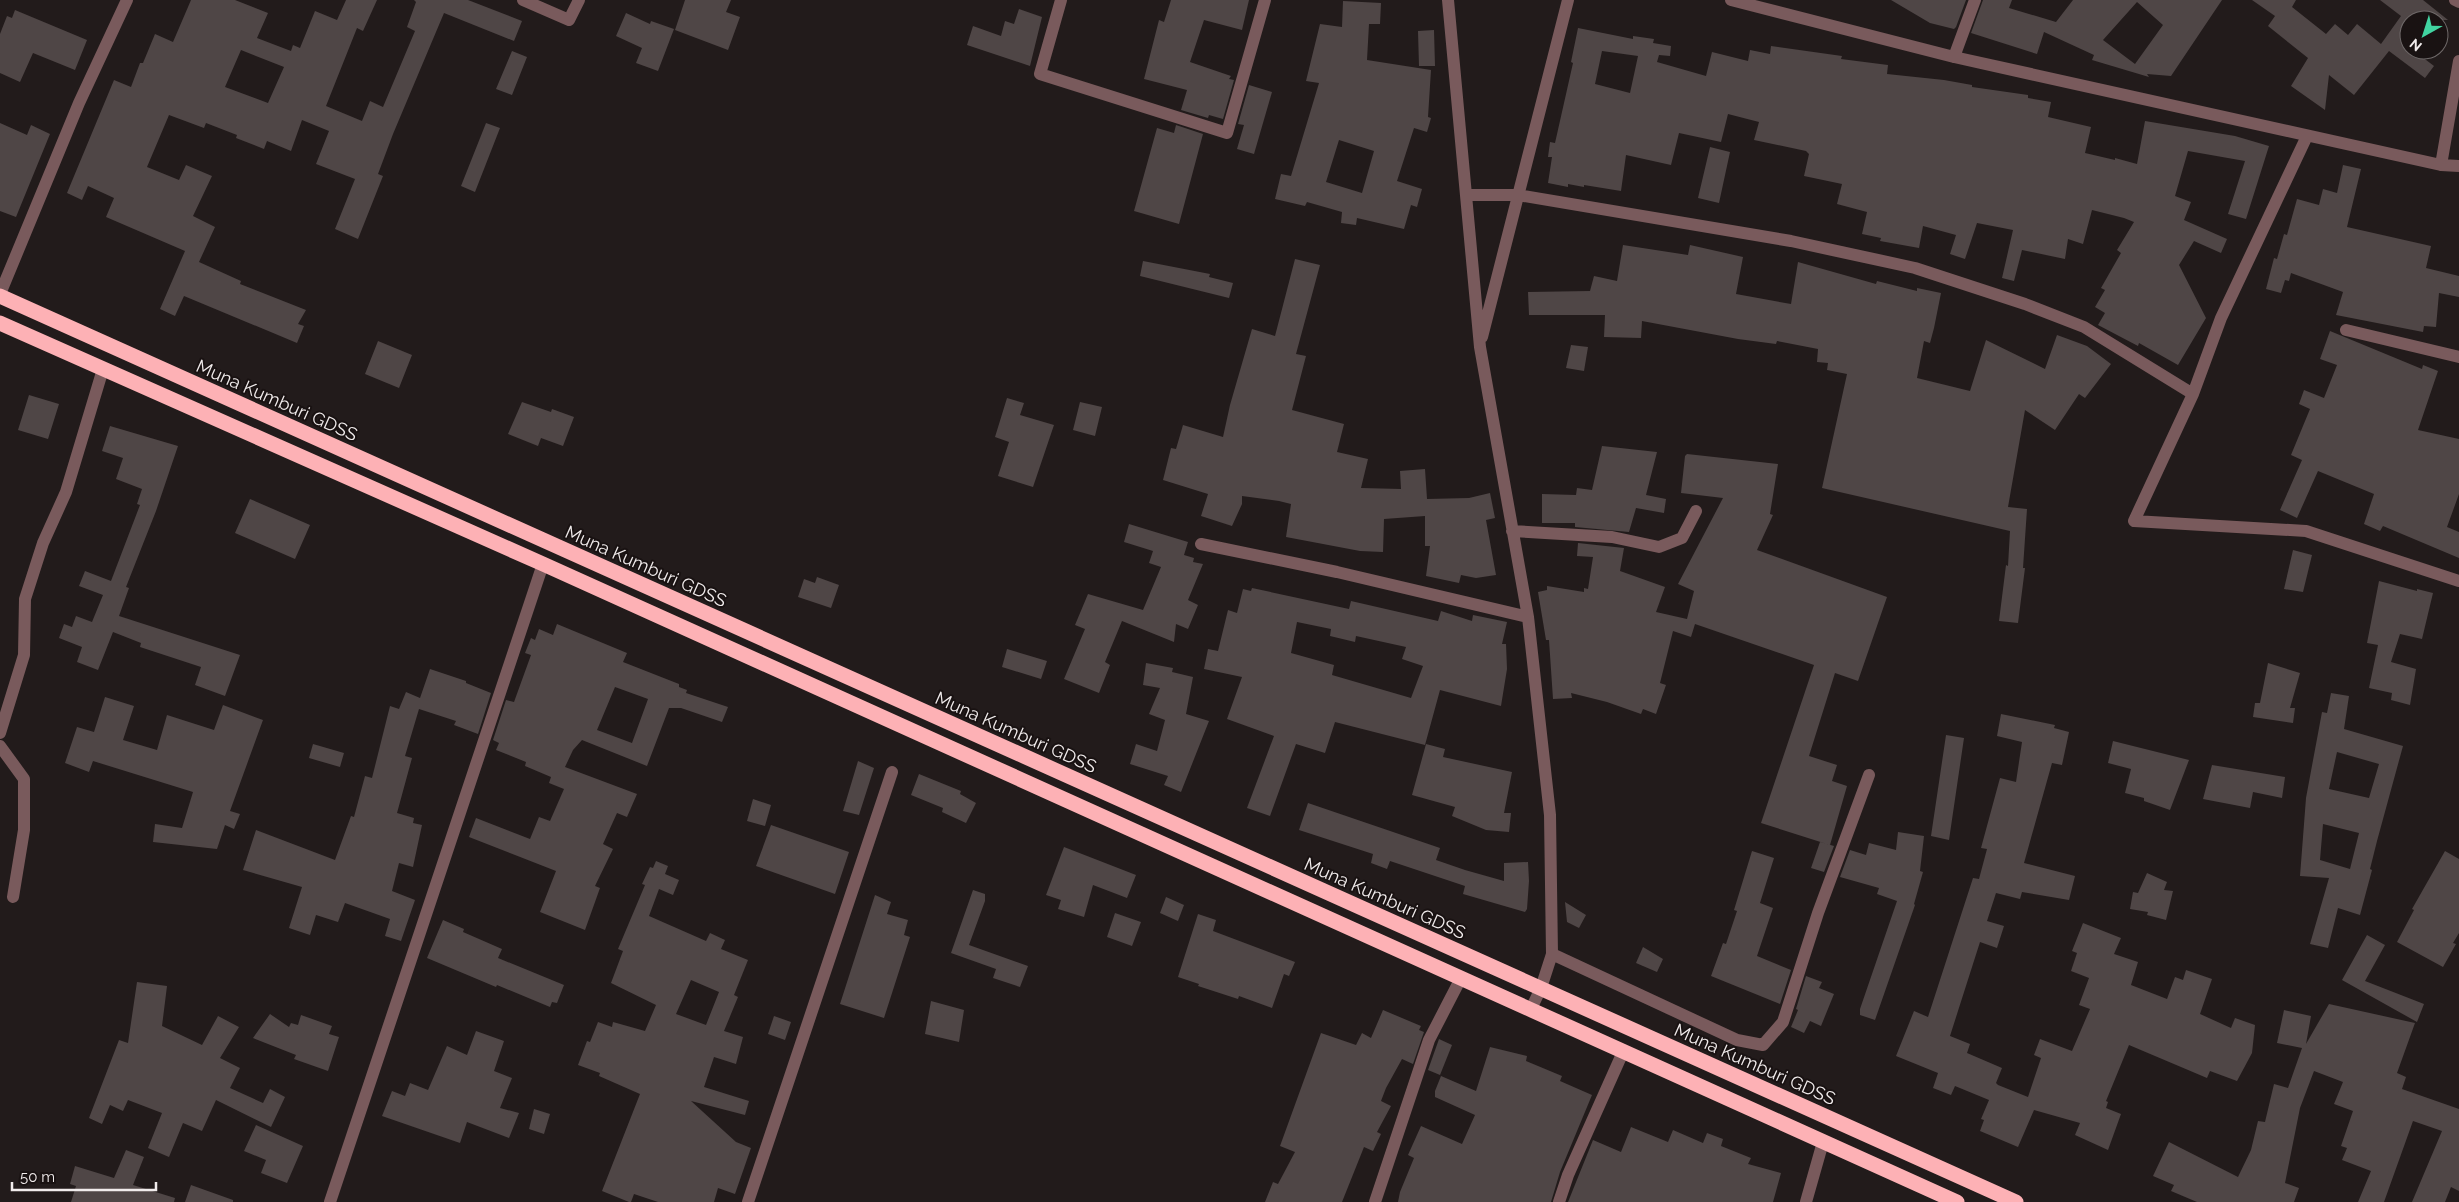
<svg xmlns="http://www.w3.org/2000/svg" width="2459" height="1202" font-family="Raleway,sans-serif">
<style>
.building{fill:#4f4646;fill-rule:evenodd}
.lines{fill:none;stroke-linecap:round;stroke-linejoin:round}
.street{stroke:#795a5c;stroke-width:12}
.highway{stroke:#fdb1b5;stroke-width:15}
.labels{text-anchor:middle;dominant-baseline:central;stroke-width:4;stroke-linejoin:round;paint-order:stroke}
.street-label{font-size:18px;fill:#f1ecec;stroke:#191212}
</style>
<rect width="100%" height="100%" fill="#221b1b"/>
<path class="building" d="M191,0h44l33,13 -11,25 34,13 2,-6 7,3 15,-37 22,9 9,-20h31l-14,31 -6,-3 -31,78 36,15 8,-20 13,6 32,-76 -8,-4 9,-25 -2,-2h54l54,21 -8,20 -70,-28 -51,121 -15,40 5,2 -25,63 -23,-10 20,-50 -39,-15 13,-33 -27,-11 -11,31 -24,-10 -3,8 -28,-11 1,-3 -31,-12 -2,5 -35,-13 -22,52 32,13 7,-15 26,11 -19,40 22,11 -16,35 42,19 -1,3 66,26 -8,14 6,2 -7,17 -113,-47 -9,20 -15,-7 25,-58 -79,-34 8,-19 -26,-12 -6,14 -15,-7 47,-113 17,7 9,-24h3l12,-29 18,8zM241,50l43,17 -16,36 -43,-16z
M685,0h46l-5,12 14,5 -12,33 -53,-20z
M1171,0h78l-7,30 -38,-10 -14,42 41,14 -2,3 5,1 -11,39 -14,-4 -1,3 -27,-8 6,-20 -43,-11 15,-59 5,2z
M1891,0h75l-10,27 -2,2 -24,-6z
M1983,0h29l-3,8 47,14 17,-22h149l-51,76 -24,-2 2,3 -57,-17 2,-5 -50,-23 -7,22 -66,-21zM2137,2l26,23 -28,39 -32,-24z
M2252,0h44l-4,7 34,27 9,-10 13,11 9,-11 24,20 20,-28 -21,-16h43l25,20h-39v30h4l21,16 -9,12 -36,-27 -35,44 -25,-20 -4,35 -34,-24 17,-28 -40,-32 7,-10z
M1343,1l38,2 -1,21h-11l-2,36 64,10 -3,47 3,1 -4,14 -13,-4 -17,53 25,8 -5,18 -6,-2 -7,24 -47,-11 -1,7 -15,-2 1,-11 -35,-10 -2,4 -30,-7 6,-25 10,2 28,-93 -13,-2 14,-57 22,3zM1339,140l35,11 -12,42 -36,-11z
M1019,9l23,8 -12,49 -63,-21 6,-19 28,10 4,-15 9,3z
M15,10l72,30 -12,30 -42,-17 -13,29 -20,-9v-39l7,-18 5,2z
M626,13l24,11 1,-3 23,8 -16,42 -22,-8 6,-15 -26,-12z
M1578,28l55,11v-3l21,3 -1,4 18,3 -1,10 -11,-1 -2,7 49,14 6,-24 36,9 2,-11 20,4 1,-8 71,10 -1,3 47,6 -1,9 57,6 28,5v2l56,8v3l23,4 -3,15 43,10 -6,26 30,7v-2l22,6 8,-43 90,15 34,10 -23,73 -18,-5 17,-53 -57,-10 -13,45 16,6 -7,18 43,19 -6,14 -27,-12 -15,24 27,53 -28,47 -39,-22 -1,3 -40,-21 7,-12 -10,-6 10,-17 -4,-2 20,-35 -4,-3 17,-28 -10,-4 -32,-8 -9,34 -15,-5 -3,20 -43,-9 -8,31 -12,-3 11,-48 -36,-7 -12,36 -15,-5 6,-19 -33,-9 -4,22 -39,-7 1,-3 -19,-4 5,-22 -30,-8 5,-20 -38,-8 5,-22 -3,-3 -52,-11 5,-18 -31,-8 -7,28 -42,-9 -8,32 -45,-10 -5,36 -37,-6v2l-16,-3v3l-20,-4 4,-26h-4l2,-15 5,1 18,-80 -2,-1zM1602,51l36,5 -8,37 -35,-9z
M1434,30l1,36h-16l-1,-35z
M512,51l15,6 -15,38 -16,-6z
M1249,85l23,7 -18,62 -17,-5 7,-24 -6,-1z
M0,123l27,12 4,-10 19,9 -34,83 -16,-6z
M486,123l14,5 -25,64 -14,-6z
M1176,125l27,9 -24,90 -45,-13 23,-83 17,5z
M1710,147l20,5 -11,51 -21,-5z
M2343,165l18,4 -14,58 84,19 -5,22 33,8v21l-20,-4 -3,34 -12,-1 -1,6 -87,-17 7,-23 -52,-19 -2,8 -4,-1 -4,13 -15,-4 8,-31 3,1 7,-25 3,1 10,-36 22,6 4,-16 14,4z
M1623,245l65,10 2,-10 53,12 -7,37 55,10 7,-42 78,22 1,-3 40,10v-3l24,5 -7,35 -4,15 -6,-2 -7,37 53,13 16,-51 59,29 12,-34 30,11 24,18 -26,34 -6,-4 -24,36 -30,-20 -17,97 19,2 -4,59h2l-7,55 -19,-2 7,-56 2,1 2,-35 -188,-43 25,-114 -20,-4 1,-7 -11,-1 1,-13 -41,-8 -1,3 -38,-5 -96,-18 -1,17 -37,-1 1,-22h-76l-1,-23 62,-1 4,-15 23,5z
M1295,259l25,6 -24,89 10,2 -14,54 52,14 -7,28 31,7 -7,29 40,1 -1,-18 25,-2 2,30 42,-1 21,-5 5,25 -9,2 10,55 -20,3 -15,-3 -2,8 -33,-7 4,-30h-5v-30l-41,3 -1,33 -23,-1 -74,-14 5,-33 -12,-3 -37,-5v8l-10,22 -31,-10 7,-22 -45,-14 8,-32 5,1 7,-24 40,12 7,-32 22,-76 23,7z
M1143,261l67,13 -1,3 24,6 -4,15 -89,-22z
M2330,331l92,38 1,-4 15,6 -20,59 41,9v55l-12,33 12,5v26l-76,-32 -3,5 -16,-7 10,-30 -56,-23 -21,47 -17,-8 22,-50 -11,-5 19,-46 -11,-5 5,-14 20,8 13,-33 -17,-6z
M378,341l34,14 -13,33 -34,-14z
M1571,345l17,2 -4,24 -18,-3z
M29,395l30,9 -11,35 -30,-9z
M1007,398l17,5 -4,12 34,10 -21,62 -35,-11 11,-34 -14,-5z
M522,402l29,10 1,-3 22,8 -11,29 -22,-8 -3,8 -30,-12z
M1080,402l22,5 -7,29 -22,-6z
M110,426l68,20 -22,65 -30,76 3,1 -10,28 121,39 -15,41 -30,-11 6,-18 -61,-20 1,-4 -28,-11 -15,38 -21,-8 5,-15 -23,-9 5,-14 8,3 4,-11 16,6 11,-27 -24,-9 6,-15 26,10 29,-76 -3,-1 5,-15 -26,-10 7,-21 -21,-7z
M1602,446l55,6 -11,43 20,4 -2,14 -28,-5 -7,24 -54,-5v-4h-33v-29l34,1 1,-7 15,2z
M1687,454l91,10 -8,50 3,1 -16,35 130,47 -29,84 -23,-8 -26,83 28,9 -5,16 15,5 -17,59 -69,-22 53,-158 -119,-41 -4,13 -18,-6 -13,52 6,2 -10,29 -13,-5 -2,5 -34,-12 -36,-9 1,5 -19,1 -4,-59h-3l-8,-48 9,-2v-4l37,6v-4l4,1 5,-32 -16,-1 1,-13 46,5 -4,23 45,16 -9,25 31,7 7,-28 -16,-7 45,-86 -42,-5 4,-37z
M250,499l60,26 -15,34 -60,-26z
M1129,524l59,18 -4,13 10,3 -1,4 10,2 -15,36 10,5 -10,24 -12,-5 -2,18 -52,-21 -17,41 5,3 -11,28 -35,-14 21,-50 -10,-4 13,-31 55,16 18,-43 -12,-4 4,-12 -29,-9z
M2293,550l19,5 -9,37 -19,-3z
M817,577l22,8 -8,23 -33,-11 6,-18 11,4z
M2379,581l38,10v-2l16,4 -11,46 -22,-5 -9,28 25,7 -6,36 -19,-5 1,-7 -23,-5 9,-43 -11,-2z
M1252,588l97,21 2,-8 87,20 3,-10 31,10 1,-6 34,7 -5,22h4l1,25 -6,37 -61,-16 -15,55 -90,-23 -10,31 -29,-9 -26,72 -23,-8 27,-72 -47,-17 15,-42 -38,-8 4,-20 10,2 10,-41 9,3 6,-24 8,2zM1297,622l34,7 -1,7 25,6 1,-6 50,11 -4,12 21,7 -12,32 -79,-23 2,-10 -43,-12z
M557,624l70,29 -4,9 56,22v3l8,3 -1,3 42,14 -6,15 -41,-14h-12l-22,58 -65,-26 -9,10 -8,17 72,27 -10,23 -10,-4 -14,31 10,5 -18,37 5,2 -15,42 -45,-18 16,-41 -87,-34 7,-19 54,21 9,-22 11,4 14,-32 -15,-6 2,-6 -26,-11 1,-4 -30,-12 3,-7 -6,-3 13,-40 8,2 17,-47 -6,-2 6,-15 4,2 4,-11 14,6zM615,687l33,12 -16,44 -35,-13z
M1007,649l40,12 -6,18 -39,-12z
M1146,663l27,5 -1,4 21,5 -7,37 23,7 -28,71 -17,-7 4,-9 -38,-12 6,-20 21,7 8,-31 -16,-6 11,-26 -17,-3z
M2268,663l32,10 -10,35h5l-2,15 -40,-6 2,-14h5z
M430,669l36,12v2l25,10 -13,41 -24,-9 2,-4 -37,-12 -14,47 7,2 -15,55 17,5 -1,5 9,2 -9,42 -14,-4 -7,28 23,9 -14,41 -16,-5 5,-17 -45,-16 -7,19 -22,-7 -6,20 -21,-7 13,-41 -59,-17 13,-40 79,30 16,-44 3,1 11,-41 7,2 18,-72 9,3 7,-17 14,6z
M2331,693l18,3 -5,33 59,17 -26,95 -7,28 2,1 -12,45 -22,-7 -10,40 -18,-4 19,-66 -29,-2 6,-78 16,-86 5,1zM2337,752l42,12 -10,34 -40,-9zM2323,824l36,9 -9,36 -30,-9z
M105,697l29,9 -11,34 34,10 10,-35 47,15 9,-25 40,15 -33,91 10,3 -6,15 -9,-4 -8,24 -64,-7 2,-18 27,4 11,-36 -100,-31 -4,11 -24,-9 12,-36 17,5z
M2001,714l54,11 -1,3 15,4 -7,33 -10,-2 -28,100 51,13 -6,24 -47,-8 -2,7 -24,-6 -9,28 17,5 -7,22 -17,-6 -30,94 20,8 -3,9 35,15 -6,15 2,2 30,12 13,-39 -7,-3 6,-16 32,12 18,-42 -11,-4 10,-27 -18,-7 6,-18 -5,-2 11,-28 38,15 -7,16 24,8 -7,23 36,14 8,-22 8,3 3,-10 26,9 -12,35 31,14 4,-10 20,7 -3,28 -15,28 -27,-10 -3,7 -78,-33 -23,56 2,1 -2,6 15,6 -13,36 -33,-15 5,-12 -46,-13 -16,37 -38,-16 4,-11 -3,-1 8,-19 -34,-14 -4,9 -18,-7 5,-15 -42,-17 18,-45 14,6 45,-139 6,1 8,-30 -6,-1 19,-70 16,4 6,-40 -25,-6z
M1946,735l18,3 -15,102 -18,-4z
M2113,741l76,19 -19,50 -26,-9v-3l-19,-5 6,-24 -23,-6z
M313,744l31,9 -4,14 -31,-9z
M1426,744l19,5 -2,8 69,15 -8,41h7l-2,19 -23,-2 -34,-14 3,-9 -43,-12z
M858,761l16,7 -15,47 -16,-4z
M2212,765l73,12 -3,21 -29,-6 -3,16 -47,-9z
M919,774l42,17 -1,3 16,9 -10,20 -24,-11 1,-4 -32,-13z
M753,799l18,6 -6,21 -18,-5z
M1308,803l132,45 -4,12 29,10 39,11v-18l24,-1 1,19 -2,28 -2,3 -62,-18 2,-8 -75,-25 -3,8 -16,-6 2,-9 -74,-24z
M771,825l78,27 -14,42 -79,-28z
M1898,832l26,4 -4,35 3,1 -9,32 1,1 -40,115 -15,-5v-6l37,-108 -20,-7 2,-6 -39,-11 10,-27 16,5 3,-12 27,7z
M1820,842l14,4 -10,26 -13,-4z
M1064,847l72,28 -9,23 -34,-13 -9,32 -26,-8 3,-9 -15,-5z
M1752,851l22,7 -14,45 13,5 -16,48 34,14 -11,34 -69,-28 12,-33 3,1 11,-33 -3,-1z
M2445,851l14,8v74l-6,10 3,1 -13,23 -46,-25 17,-32 -2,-1z
M656,861l12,5 -3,8 14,6 -6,15 -14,-6 -10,27 57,25 4,-8 15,7 -4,9 27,11 -14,35 4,2 -14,34 19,6 -7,27 -22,-7 -10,30 45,14 -4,14 -54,-14 45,41 15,6 -16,46 -17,-6 -4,14h-56l-24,-8 -3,8h-2l-27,-11 38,-97 -41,-18 1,-3 -22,-8 9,-24 3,1 8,-20 14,5 1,-5 32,9 11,-26 -45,-22 12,-32 -5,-2 27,-64 -3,-1 8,-17 3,1zM691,980l28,12 -13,33 -30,-11z
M2147,873l20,9 -3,8 9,1 -7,29 -19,-5 1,-3 -18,-3 3,-17 5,1z
M973,890l12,4v7l-16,44 59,21 -8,21 -27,-9 3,-9 -45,-16z
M875,895l16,7 -4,12 21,6 -4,15 6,2 -26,81 -44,-14z
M1166,897l18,8 -6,16 -18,-8z
M1565,902l21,13 -7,13 -12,-6z
M1115,913l26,9 -9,24 -25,-9z
M1198,914l18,6 -3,11 82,31 -6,14 -5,-2 -12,34 -33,-12 -1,3 -40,-13 1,-2 -21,-7z
M443,920l21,9 -1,3 39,17 -4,9 66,27 -7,18 -5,-1 -2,5 -53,-22 -1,2 -69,-29z
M2367,935l18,10 -20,36 59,23 -7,18 -75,-42z
M1643,947l20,12 -6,13 -21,-9z
M1806,976l16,6 -3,6 15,6 -13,32 -11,-5 -6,12 -13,-6 7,-17 -2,-1z
M137,982l30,4 -5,40 40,19 16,-29 21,11 -19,31 20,10 -10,20 33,15 7,-14 15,8 -14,30 -55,-27 -14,31 -19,-8 -14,34 -21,-9 14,-35 -34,-13 -5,11 -13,-6 -8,19 -13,-6 30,-78 9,3z
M931,1001l33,9 -5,32 -34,-8z
M2329,1004l86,19 -18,50 9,4 -4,12 57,20v82l-8,-4 -6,15h-33l30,-71 -29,-10 -29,81h-26l13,-31 -29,-11 5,-12 -6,-2 12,-35 -19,-7 9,-22 -29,-11 -14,37 -15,75 14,5 -5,14h-97l-26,-11 3,-6 -21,-9 16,-34 69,35 13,-27 7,-29 7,1 9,-38 14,4 14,-40 -25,-5 7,-33 27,6 -5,28z
M1383,1010l38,16 -2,4 5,2 -11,32 -11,-5 -16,29 -5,13 10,5 -14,26 4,2 -8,17 -9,-4 -22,55h-77l8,-20 5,2 17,-32 -15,-6 41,-113 35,12 6,-12 9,5z
M270,1014l19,13 2,-4 7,2 3,-10 31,11 -3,8 10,3 -11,34 -34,-12 2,-4 -43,-17z
M774,1016l17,6 -6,18 -17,-6z
M476,1031l28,10 -10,30 18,7 -12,30 19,5 -10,25 -42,-16 -7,21 -78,-27 10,-25 13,5 5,-13 18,7 19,-44 20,9z
M1439,1039l13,6 -12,30 -12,-5z
M1490,1047l37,9 -1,5 36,15 -2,5 32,14 -32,77 -9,30h-153l2,-10 14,-34 -6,-3 13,-29 41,18 13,-29 -40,-18v-6l6,-15 35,15z
M534,1109l16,5 -6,20 -15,-5z
M256,1125l47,21 -16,37 -26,-10 5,-13 -22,-9z
M1631,1127l37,15 5,-12 30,13 4,-10 16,6 -2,7 30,12 -3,6 33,9 -8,29h-205l25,-62 28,12z
M126,1150l18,7 -11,28 42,13 -1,4h-103l5,-16 -6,-2 5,-18 39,12z
M191,1185l42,15v2h-48z"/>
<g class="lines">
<path class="street" d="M523,0l46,20 10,-20
M1061,0l-21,74 187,59 38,-133
M1448,0l32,347 48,270 22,198 2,139 -11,34 -10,21
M1731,0l223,57 487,108 18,1
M2455,0l4,2
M1954,57l21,-57
M2307,136l-86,182 -28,76 -59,127 172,10 153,50
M2441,165l18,-104
M1466,195h52l273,46 124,27 110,36 59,23 109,67
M0,294l79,-191 48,-103
M2346,330l113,27
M1482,337l86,-337
M1512,531l100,6 47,10 23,-9 14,-27
M1201,544l136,28 191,45
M0,733l24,-78 1,-56 18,-56 23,-51 37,-123
M0,746l24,33v51l-11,67
M1552,954l185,86 26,5 20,-23 35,-109 51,-138
M330,1202l213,-638
M748,1202l144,-430
M1375,1202l54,-162 32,-62
M1559,1202l9,-27 55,-123
M1806,1202l17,-60"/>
<path class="highway" d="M0,296l2016,906
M0,323l543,241 1414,638"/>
</g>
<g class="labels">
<g class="street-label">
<text transform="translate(277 400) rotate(24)">Muna Kumburi GDSS</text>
<text transform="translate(646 566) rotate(24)">Muna Kumburi GDSS</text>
<text transform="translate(1016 732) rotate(24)">Muna Kumburi GDSS</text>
<text transform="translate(1385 898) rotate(24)">Muna Kumburi GDSS</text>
<text transform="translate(1755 1064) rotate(24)">Muna Kumburi GDSS</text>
</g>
</g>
<g transform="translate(2424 35) rotate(219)"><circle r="24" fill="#191212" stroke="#6f6969"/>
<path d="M0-4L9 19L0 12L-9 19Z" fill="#41d4a1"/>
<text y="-8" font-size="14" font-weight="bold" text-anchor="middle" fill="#f1ecec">N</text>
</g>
<path d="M12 1182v8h144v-8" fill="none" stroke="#f1ecec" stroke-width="2.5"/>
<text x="20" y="1182" font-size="15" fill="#f1ecec" stroke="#191212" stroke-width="4" paint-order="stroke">50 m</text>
</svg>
